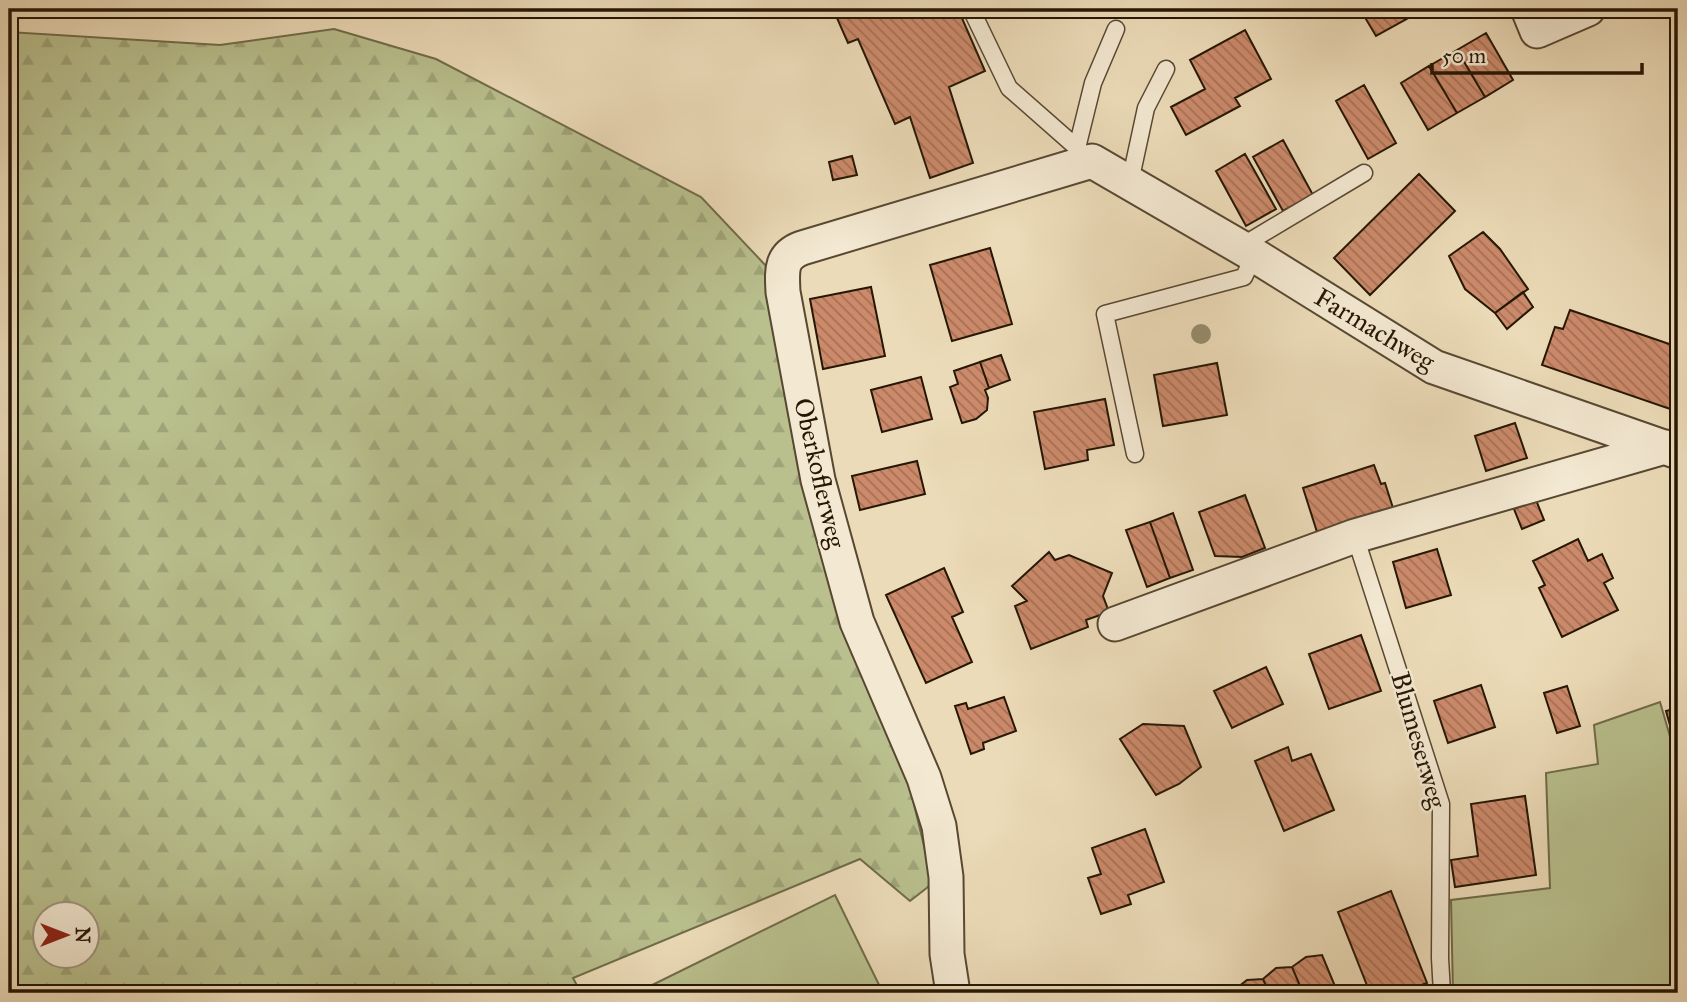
<svg xmlns="http://www.w3.org/2000/svg" width="1687" height="1002" font-family="'IM FELL Great Primer',serif">
<style>
.green{fill:#b9c08e;stroke:#706c4a;stroke-width:2}
.forest{fill:url(#forest-firs);stroke:#706c4a;stroke-width:2;fill-rule:evenodd}
.building{fill:url(#building-back-hatch);stroke:#261705;stroke-width:2}
.lines{fill:none;stroke-linecap:round;stroke-linejoin:round}
.service-casing{stroke:#584832;stroke-width:19}
.minor-casing{stroke:#584832;stroke-width:37}
.service{stroke:#f3e8d1;stroke-width:16}
.minor{stroke:#f3e8d1;stroke-width:33}
.tree{fill:#978b6c}
.labels{text-anchor:middle;dominant-baseline:central;stroke-width:5;stroke-linejoin:round;paint-order:stroke}
.street-label{font-size:26px;fill:#261705;stroke:#f3e8d1}
</style>
<defs>
<pattern id="forest-firs" width="22" height="20" patternUnits="userSpaceOnUse" patternTransform="scale(1.75)"><rect width="22" height="20" fill="#b9c08e"/><path d="M5 1l3.5 6h-7zM16 11l3.5 6h-7z" fill="#9fa479"/></pattern>
<pattern id="building-back-hatch" width="6" height="6" patternUnits="userSpaceOnUse" patternTransform="scale(1.75)"><rect width="6" height="6" fill="#cc8a6b"/><path d="M-1 5l2 2M0 0l6 6M5-1l2 2" fill="none" stroke="#a57056"/></pattern>
</defs>
<rect width="100%" height="100%" fill="#ecdbb8"/>
<filter id="stains"><feTurbulence type="fractalNoise" baseFrequency=".00286" numOctaves="4"/><feColorMatrix values="0 0 0 0 .2 0 0 0 0 .09 0 0 0 0 .02 0 0 0 .5 -.17"/></filter>
<radialGradient id="worn" r=".72"><stop offset=".6" stop-color="#630" stop-opacity="0"/><stop offset="1" stop-color="#630" stop-opacity=".3"/></radialGradient>
<path class="green" d="M1660,702l18,62v229h-225l-2,-93 99,-12 -4,-115 52,-9 -4,-39z
M835,895l48,98h-247z"/>
<path class="forest" d="M334,29l102,30 265,138 67,71 39,218 104,306 22,91 -23,18 -50,-42 -287,119 8,15h-572v-961l211,13zM46,914h42v42h-42z"/>
<path class="building" d="M833,9h125l27,62 -36,16 24,76 -43,15 -20,-61 -15,7 -37,-85 -10,4z
M1360,9h38l7,11 -29,16z
M1398,9h26l-19,11z
M1245,30l26,49 -36,19 5,8 -54,29 -15,-28 34,-18 -15,-29z
M1486,33l27,47 -28,17 -28,-47z
M1457,50l28,47 -28,16 -28,-47z
M1429,66l28,47 -29,17 -27,-47z
M1364,85l32,58 -28,16 -32,-58z
M1283,140l30,55 -30,16 -30,-54z
M1245,154l31,55 -30,17 -30,-55z
M852,156l5,19 -24,5 -4,-18z
M1419,174l36,37 -85,84 -36,-37z
M1483,232l17,17 28,40 -33,24 -30,-24 -16,-33z
M990,248l22,76 -60,17 -22,-76z
M871,287l14,69 -62,13 -13,-70z
M1523,292l10,15 -26,22 -12,-16z
M1570,310l108,37v47l-5,16 -131,-45 13,-38 8,2z
M1001,355l9,25 -21,8 -9,-26z
M980,362l9,26 -4,2 3,8 -1,12 -11,9 -14,4 -12,-36 8,-3 -4,-13z
M1217,363l10,52 -64,11 -9,-51z
M921,377l11,42 -50,13 -11,-42z
M1105,399l9,46 -27,5 1,10 -43,9 -11,-57z
M1515,423l12,35 -41,13 -11,-35z
M917,461l8,33 -65,16 -8,-34z
M1374,465l7,19 4,-1 8,25 -76,24 -14,-44z
M1245,495l20,53 -23,9 -27,-1 -16,-44z
M1536,500l8,20 -22,9 -8,-20z
M1173,513l20,57 -23,8 -20,-56z
M1150,522l20,56 -23,9 -21,-57z
M1578,539l10,22 14,-7 11,24 -9,5 14,27 -56,27 -23,-49 6,-3 -12,-24z
M1437,549l14,46 -45,13 -13,-46z
M1049,552l6,8 14,-5 43,18 -9,23 6,16 -23,8 2,7 -57,22 -16,-43 12,-5 -15,-15z
M944,568l19,44 -11,5 20,45 -46,21 -40,-88z
M1361,635l20,56 -52,18 -20,-55z
M1266,667l17,37 -51,24 -18,-37z
M1481,685l14,42 -47,16 -14,-42z
M1567,686l13,40 -23,7 -13,-40z
M1004,697l12,34 -33,12 1,6 -13,5 -16,-48 11,-3 2,6z
M1678,708v46l-12,-43z
M1143,724l41,2 17,41 -22,17 -23,11 -36,-56z
M1288,747l4,14 19,-7 23,56 -50,21 -29,-70z
M1525,796l11,79 -81,12 -4,-27 27,-4 -7,-52z
M1145,829l19,53 -36,13 3,9 -30,10 -13,-36 13,-4 -9,-26z
M1391,891l36,92 -27,10h-30l-32,-81z
M1322,955l15,36 -1,2h-33l-11,-26 14,-10z
M1292,967l11,26h-34l-6,-14 13,-11z
M1263,979l6,14h-35l-1,-2 14,-11z"/>
<g class="lines">
<defs>
<path id="service" d="M971,9l38,79 83,73
M1077,148l16,-65 23,-54
M1130,182l16,-74 20,-39
M1240,247l124,-74
M1135,454l-30,-140 139,-37 10,-22
M1355,536l86,268 -1,154 2,35"/>
<path id="minor" d="M1528,9l9,22 51,-22
M1115,624l240,-88 310,-89
M953,993l-6,-39 -1,-77 -7,-51 -15,-48 -67,-156 -39,-142 -35,-188c-1,-21 -3,-36 19,-44l290,-87 162,94 180,112 244,85"/>
</defs>
<use href="#service" class="service-casing"/>
<use href="#minor" class="minor-casing"/>
<use href="#service" class="service"/>
<use href="#minor" class="minor"/>
</g>
<circle class="tree" cx="1201" cy="334" r="10"/>
<g class="labels">
<g class="street-label">
<text transform="translate(1375 329) rotate(31)">Farmachweg</text>
<text transform="translate(820 473) rotate(77)">Oberkoflerweg</text>
<text transform="translate(1419 740) rotate(74)">Blumeserweg</text>
</g>
</g>
<rect width="1687" height="1002" fill="none" stroke="#ecdbb8" stroke-width="35"/>
<rect x="10" y="10" width="1666" height="981" fill="none" stroke="#261705" stroke-width="3.5"/>
<rect x="18" y="18" width="1652" height="967" fill="none" stroke="#261705" stroke-width="2"/>
<g transform="translate(66 935) rotate(90)"><circle r="33" fill="#f3e8d1" stroke="#a1947f" stroke-width="2"/>
<path d="M0-5L12 26L0 18L-12 26Z" fill="#8f2418"/>
<text y="-10" font-size="19" font-weight="bold" text-anchor="middle" fill="#261705">N</text>
</g>
<path d="M1432 63v10h210v-10" fill="none" stroke="#261705" stroke-width="3.5"/>
<text x="1442" y="63" font-size="21" fill="#261705" stroke="#f3e8d1" stroke-width="5" paint-order="stroke">50 m</text>
<rect width="100%" height="100%" filter="url(#stains)"/>
<rect width="100%" height="100%" fill="url(#worn)"/>
</svg>
